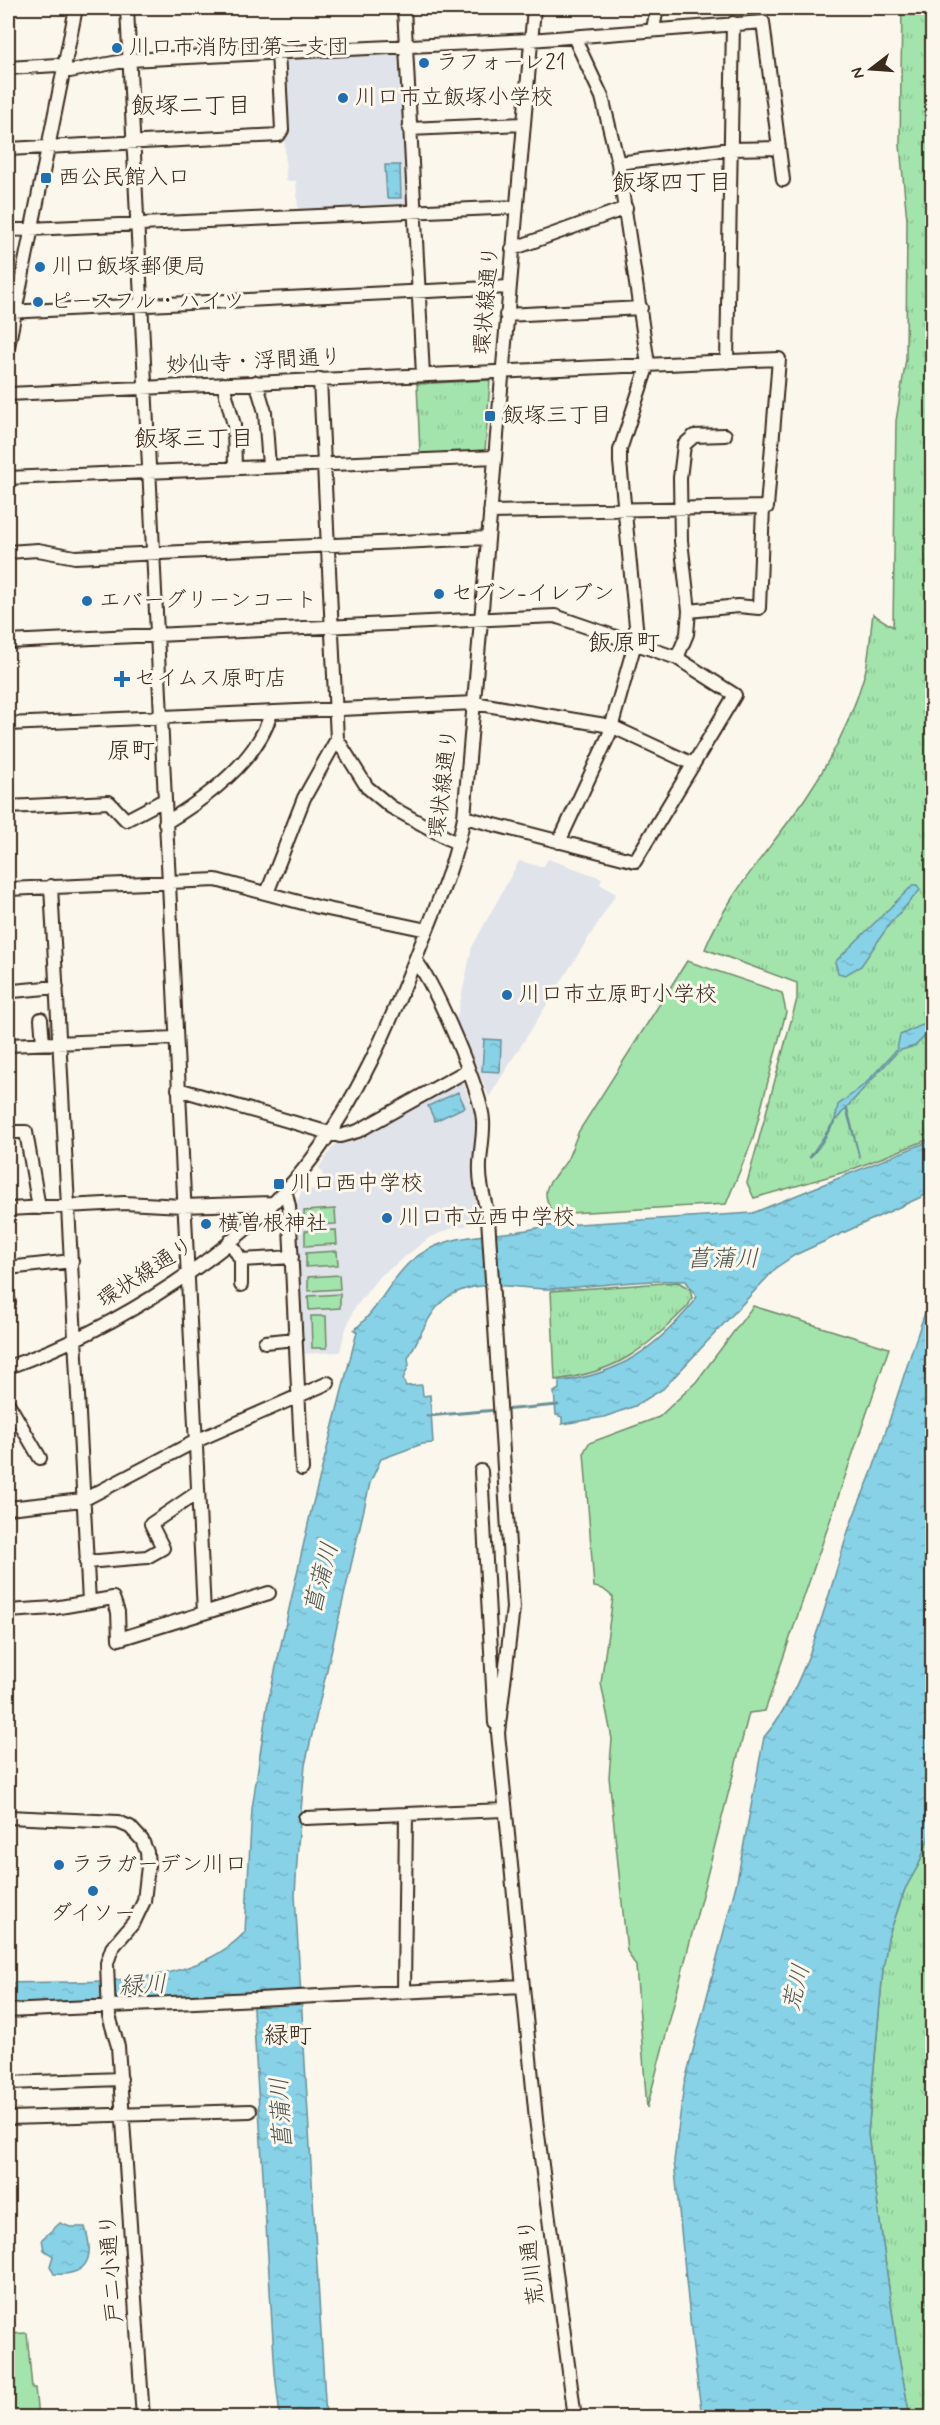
<svg xmlns="http://www.w3.org/2000/svg" width="940" height="2425" font-family="Mynerve,'Klee One',sans-serif">
<style>
.built{fill:#e0e4ea}
.grass{fill:url(#grass-tufts);stroke:#6f8766;stroke-width:1.5}
.garden{fill:#a3e4ad;stroke:#6f8766;stroke-width:1.5}
.water{fill:url(#water-ripples);stroke:#698f97;stroke-width:1.5}
.lines{fill:none;stroke-linecap:round;stroke-linejoin:round}
.stream{stroke:#698f97;stroke-width:3}
.minor-casing{stroke:#3b2a1e;stroke-width:16}
.minor{stroke:#fbf7ec;stroke-width:12}
.poi-dot{fill:#1f6fb2;stroke:#fbf7ec;stroke-width:2}
.labels{text-anchor:middle;dominant-baseline:central;stroke-width:6;stroke-linejoin:round;paint-order:stroke}
.poi-label{font-size:22px;fill:#3b2a1e;stroke:#fbf7ec;text-anchor:start}
.street-label{font-size:22px;fill:#3b2a1e;stroke:#fbf7ec}
.neighbourhood-label{font-size:24px;fill:#3b2a1e;stroke:#fbf7ec}
.water-label{font-size:24px;font-style:italic;fill:#4e5450;stroke:#fbf7ec}
</style>
<defs>
<pattern id="grass-tufts" width="24" height="20" patternUnits="userSpaceOnUse" patternTransform="scale(1.5)"><rect width="24" height="20" fill="#a3e4ad"/><path d="M3 7l-1-3M5 7V3M7 7l1-3M15 17l-1-3M17 17v-4M19 17l1-3" fill="none" stroke="#8dc494"/></pattern>
<pattern id="water-ripples" width="26" height="14" patternUnits="userSpaceOnUse" patternTransform="scale(1.5)"><rect width="26" height="14" fill="#87d2e7"/><path d="M2 4q2-2 4 0t4 0M15 11q2-2 4 0t4 0" fill="none" stroke="#75b4c6"/></pattern>
</defs>
<rect width="100%" height="100%" fill="#fbf7ec"/>
<filter id="ink" filterUnits="userSpaceOnUse"><feTurbulence type="fractalNoise" baseFrequency=".0167" numOctaves="2"/><feDisplacementMap in="SourceGraphic" scale="12" xChannelSelector="R" yChannelSelector="G"/><feConvolveMatrix kernelMatrix="1 2 1 2 8 2 1 2 1" color-interpolation-filters="sRGB"/></filter>
<g filter="url(#ink)">
<path class="built" d="M397,54l4,4 6,144 -3,3 -106,5 -2,-29h-10l-4,-121z
M548,859l54,19 -2,6 16,10 -127,203 -33,-76 16,-74 47,-86 24,6z
M462,1078l14,43 -3,55 7,47 -30,6 -21,9 -51,40 -24,31 -10,25 -4,18 -39,2 -8,-142 9,-22 22,-1 -1,-14 -4,-8 19,-27z"/>
<path class="grass" d="M902,8h30v1130l-84,33 -94,27 -7,-15 50,-184v-16l-92,-34c23,-57 67,-101 101,-152 25,-37 47,-81 59,-124 5,-18 5,-40 8,-59l20,13 3,-206 10,-62 1,-139 -7,-75z
M490,380l-5,72 -65,2 -3,-70z
M678,1282l12,7 2,9 -4,8c-44,44 -70,66 -133,74l-4,-89z
M932,1829v588l-22,1 -13,-71 -29,-213 15,-164 5,-32 17,-49 14,-25z"/>
<path class="garden" d="M687,961l95,32 4,19 -33,127 -27,65 -173,10c-18,-31 3,-33 15,-56 4,-9 7,-18 11,-27z
M335,1209l1,15 -32,1v-14z
M336,1230l1,14 -32,2v-15z
M337,1251l1,14 -32,2v-14z
M339,1275l1,14 -32,2v-14z
M340,1294v14l-31,2 -1,-14z
M753,1306l136,42 -124,363 -16,2 -102,395 -11,-142 -9,-15 -18,-174 3,-38 -11,-56 12,-86 -10,-8 -9,-2 -10,-135 5,-9 70,-26 37,-35z
M311,1316h15l1,32h-15z
M27,2333l5,55h3l3,29h-30v-83z"/>
<path class="water" d="M385,165h15l1,33h-14z
M913,885h4l3,5 -31,35 -28,41 -16,9 -7,-2 -3,-11z
M922,1025l4,3 1,6 -12,12 -17,5 -51,56 13,52 -14,-50c-16,13 -21,36 -37,49l26,-38 3,-15 27,-21 32,-35 3,-14z
M484,1039l17,1 -1,32 -18,-1z
M458,1092l7,15 -30,14 -7,-15z
M932,1140v52l-137,63 -18,12 -114,122 -28,17 -31,11 -42,7v-7l-6,-2 -2,-23 5,-3v-8c59,-5 98,-34 135,-79l2,-6 -10,-15c-44,-2 -90,5 -134,8 -33,1 -73,-13 -104,8 -18,12 -29,42 -40,61l1,7 -6,14 3,7 16,-1 1,11 7,-1 3,48 -11,1 -41,15 -11,24 -65,282 -7,80 -3,50 31,522h-46l-5,-44 -23,-380 -244,11v-21c73,-3 183,8 237,-51l7,-123 15,-102 44,-196 46,-179 -3,-2c23,-18 34,-48 56,-68 38,-34 89,-23 136,-36l207,-13z
M932,1293v536l-13,35 -14,25 -17,49 -5,32 -15,164 29,213 13,70h-208l-9,-68 -19,-188 10,-76 53,-204 27,-144c42,-48 64,-141 83,-202 7,-24 19,-46 27,-69 20,-57 37,-116 58,-173z
M60,2223l10,4h15c10,31 3,49 -31,47l-4,-8 3,-10 -9,-6 -2,-11z"/>
<g class="lines">
<path class="stream" d="M502,1410l56,-5
M427,1416l69,-6"/>
<defs>
<path id="minor" d="M127,8l77,1605
M404,8l19,367
M653,29l4,-21
M8,68l49,-3 13,6 59,-11 401,-20 233,-18 20,158
M409,129l114,-5
M8,149l271,-14 3,-5 -4,-79
M618,163l112,-14 48,-1
M8,230l508,-23
M512,249l114,-41
M8,312l501,-25
M506,315l135,-7
M8,347l68,-339
M727,362l6,-339
M320,379l17,360 30,48 24,20 67,37
M256,382l9,30 4,54
M223,384l11,41 1,43
M8,394l771,-35 -12,148 -277,5
M8,478l487,-21
M8,552l30,-2 37,7 412,-19
M689,611l49,-5 21,2 4,-101
M8,642l547,-26 122,42 58,37 -100,166 -171,-44
M677,658l10,-24 2,-23 -8,-70 -1,-63 4,-33 10,-9 31,-1
M8,724l466,-21 137,23 82,38
M8,807l101,-5 17,18 38,-20
M165,823c40,-24 93,-63 106,-110
M559,842l50,-107 28,-99 -17,-174v-12l28,-86 -30,-201 -16,-66 -28,-60
M51,886l38,716
M8,889l208,-9 102,27 109,23
M267,893l37,-95 33,-59
M415,960c19,21 67,133 68,161 1,17 -4,34 -3,51 0,16 6,31 8,46l25,390 -15,125 38,386 39,299
M13,991l44,-4
M41,1019l2,24
M8,1045l167,-7
M178,1089l162,47 18,-5 110,-61
M14,1132h12l13,76
M285,1189l4,17 13,263
M8,1209l116,-6 59,3 89,-3
M230,1241l11,19 51,-3
M8,1268l64,-7
M241,1285v-25
M8,1299l1,4
M265,1342l31,-3
M8,1367c106,-37 235,-117 303,-207 47,-62 78,-134 106,-205 18,-46 38,-90 47,-138l70,-809
M8,1403l32,55
M481,1471l14,252
M8,1508l75,-8 113,-59 132,-58
M86,1562l61,-5 16,-9 -12,-24 47,-32
M8,1611l46,-3 59,-10 5,14 1,27 150,-46
M406,1814l98,-4
M8,1817l110,5 12,5 12,13 5,12 1,14 -4,35 -10,21 -22,26 -5,15 2,53 9,30 25,372
M305,1818l101,-4 -2,178
M8,2011l515,-25
M8,2083l113,-4
M8,2118l242,-7"/>
</defs>
<use href="#minor" class="minor-casing"/>
<use href="#minor" class="minor"/>
</g>
</g>
<g class="poi-dot">
<circle cx="117" cy="48" r="6"/>
<circle cx="424" cy="63" r="6"/>
<circle cx="343" cy="98" r="6"/>
<rect x="40" y="172" width="12" height="12" rx="3"/>
<circle cx="40" cy="267" r="6"/>
<circle cx="38" cy="302" r="6"/>
<rect x="484" y="410" width="12" height="12" rx="3"/>
<circle cx="439" cy="594" r="6"/>
<circle cx="87" cy="601" r="6"/>
<path d="M119 670h6v6h6v6h-6v6h-6v-6h-6v-6h6z"/>
<circle cx="507" cy="995" r="6"/>
<rect x="273" y="1178" width="12" height="12" rx="3"/>
<circle cx="387" cy="1218" r="6"/>
<circle cx="206" cy="1224" r="6"/>
<circle cx="59" cy="1865" r="6"/>
<circle cx="93" cy="1891" r="6"/>
</g>
<g class="labels">
<g class="poi-label">
<text x="129" y="48">川口市消防団第二支団</text>
<text x="436" y="63">ラフォーレ21</text>
<text x="355" y="98">川口市立飯塚小学校</text>
<text x="58" y="178">西公民館入口</text>
<text x="52" y="267">川口飯塚郵便局</text>
<text x="50" y="302">ピースフル・ハイツ</text>
<text x="502" y="416">飯塚三丁目</text>
<text x="451" y="594">セブン-イレブン</text>
<text x="99" y="601">エバーグリーンコート</text>
<text x="134" y="679">セイムス原町店</text>
<text x="519" y="995">川口市立原町小学校</text>
<text x="291" y="1184">川口西中学校</text>
<text x="399" y="1218">川口市立西中学校</text>
<text x="218" y="1224">横曽根神社</text>
<text x="71" y="1865">ララガーデン川口</text>
<text x="93" y="1914" text-anchor="middle">ダイソー</text>
</g>
<g class="street-label">
<text transform="translate(487 300) rotate(-85)">環状線通り</text>
<text transform="translate(254 362) rotate(-3)">妙仙寺・浮間通り</text>
<text transform="translate(444 783) rotate(-83)">環状線通り</text>
<text transform="translate(146 1273) rotate(-33)">環状線通り</text>
<text transform="translate(532 2262) rotate(-97)">荒川通り</text>
<text transform="translate(112 2268) rotate(-94)">戸二小通り</text>
</g>
<g class="neighbourhood-label">
<text x="191" y="106">飯塚二丁目</text>
<text x="672" y="183">飯塚四丁目</text>
<text x="194" y="439">飯塚三丁目</text>
<text x="624" y="643">飯原町</text>
<text x="131" y="751">原町</text>
<text x="288" y="2036">緑町</text>
</g>
<g class="water-label">
<text x="723" y="1259">菖蒲川</text>
<text transform="translate(322 1578) rotate(-75)">菖蒲川</text>
<text transform="translate(143 1986) rotate(-3)">緑川</text>
<text transform="translate(797 1988) rotate(-76)">荒川</text>
<text transform="translate(282 2113) rotate(-93)">菖蒲川</text>
</g>
</g>
<rect width="940" height="2425" fill="none" stroke="#fbf7ec" stroke-width="30"/>
<rect x="15" y="15" width="910" height="2395" fill="none" stroke="#3b2a1e" stroke-width="2" filter="url(#ink)"/>
<g transform="translate(871 69) rotate(253)" stroke="#fbf7ec" stroke-width="4.5" paint-order="stroke">
<path d="M0-4.5L10 22L0 15L-10 22Z" fill="#3b2a1e"/>
<text y="-9" font-size="16" font-weight="bold" text-anchor="middle" fill="#3b2a1e">N</text>
</g>
</svg>
